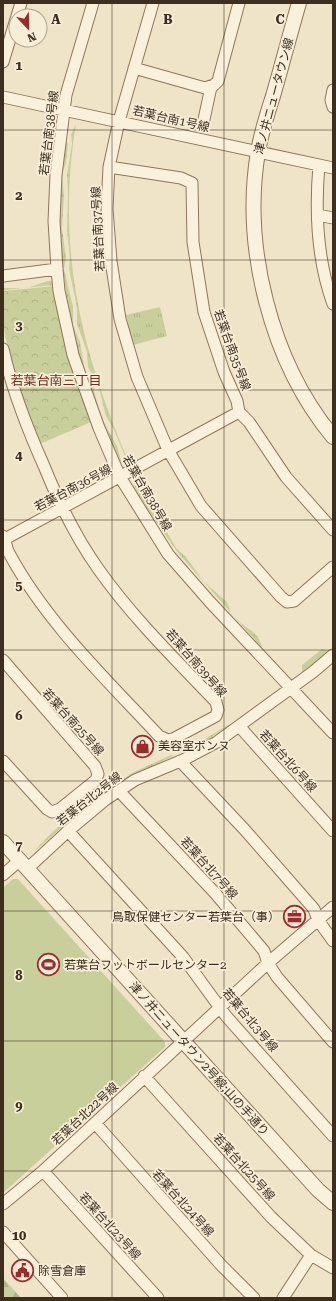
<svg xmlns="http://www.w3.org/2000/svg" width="336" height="1301" font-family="'Roboto Serif','Noto Sans JP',serif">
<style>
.grass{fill:url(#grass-tufts)}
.forest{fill:url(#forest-firs)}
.park{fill:url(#park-crowns)}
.garden{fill:#c9cf9b}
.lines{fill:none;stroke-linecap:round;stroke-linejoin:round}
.minor-casing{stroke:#8d765c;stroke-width:13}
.tertiary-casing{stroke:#8d765c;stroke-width:16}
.minor{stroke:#faf1dc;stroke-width:11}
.tertiary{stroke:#faf1dc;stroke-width:14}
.grid{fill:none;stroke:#3d2e20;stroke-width:1;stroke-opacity:0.55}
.labels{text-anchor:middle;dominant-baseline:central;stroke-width:3.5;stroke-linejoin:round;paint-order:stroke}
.street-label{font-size:12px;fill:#3d2e20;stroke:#f7eed8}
.poi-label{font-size:12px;fill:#3d2e20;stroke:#f7eed8;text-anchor:start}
.neighbourhood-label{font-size:13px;fill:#6b2e1e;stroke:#f7eed8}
.grid-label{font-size:13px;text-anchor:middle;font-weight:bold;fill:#3d2e20;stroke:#f7eed8;stroke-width:3.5;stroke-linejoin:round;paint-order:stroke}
</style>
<defs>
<pattern id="grass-tufts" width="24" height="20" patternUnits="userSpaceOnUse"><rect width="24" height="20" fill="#c9cf9b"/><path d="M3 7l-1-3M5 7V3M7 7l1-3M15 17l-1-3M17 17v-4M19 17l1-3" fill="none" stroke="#aeb285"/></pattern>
<pattern id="forest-firs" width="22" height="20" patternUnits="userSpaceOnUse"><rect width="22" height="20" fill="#c9cf9b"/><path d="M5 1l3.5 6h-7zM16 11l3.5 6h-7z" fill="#aeb285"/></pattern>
<pattern id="park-crowns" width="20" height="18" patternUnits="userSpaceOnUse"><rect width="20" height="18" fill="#c9cf9b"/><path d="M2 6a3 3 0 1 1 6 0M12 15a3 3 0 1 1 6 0" fill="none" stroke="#aeb285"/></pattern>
</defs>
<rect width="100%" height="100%" fill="#f0e4c8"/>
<path class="grass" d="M67,123l-1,16 2,5 -2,19 -4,11 2,21 -2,33 4,30 -2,11 9,38v18l7,17 5,30 8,15 8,30 16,29 5,18c-13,-22 -22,-48 -31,-72 -23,-67 -36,-141 -30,-212 1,-19 4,-38 6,-57z
M76,124c-20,122 4,224 52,336l-1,1 -13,-31 -8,-14 -7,-28 -11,-21 -1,-15 -10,-28v-16l-8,-39 1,-10 -3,-28 1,-36 -1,-20 5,-31 -1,-9z
M48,281h6l1,4 -52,5v-2h24z
M160,307l7,29 -34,9 -7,-30z
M133,485l5,1 9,20 14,16 15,26 10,9 18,25 23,20 4,11 12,12 9,6 6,6 5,12 -84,-95 -26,-36z
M322,649l7,2 -14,13 -13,8v-7z
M228,725h2l-25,16 -26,12 1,-2 20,-9z
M171,755l2,1 -55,28 1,-2 15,-10z
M110,788l1,1 -20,13 -56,49c14,-19 54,-51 75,-63z"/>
<path class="forest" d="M3,1278l18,20h-18z"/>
<path class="park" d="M55,286l12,66 24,70 -51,22c-15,-39 -32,-81 -37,-123 -1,-10 0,-20 0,-30z"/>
<path class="garden" d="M13,879h5l147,163v5l-162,146v-305z"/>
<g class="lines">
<defs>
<path id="minor" d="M93,3l-27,92 -10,80 -2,46 3,48 2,22 14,64 26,73 21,49 48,77 42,48 123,131
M153,3l-34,118 -10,46 -2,42 4,52 9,58 17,58 31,73 33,56 80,91 6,5 7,-1 39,-34
M17,16l4,-13
M3,62l13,-43
M134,68l71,20 9,-3 4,-4 21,-78
M333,90l-2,10 2,7
M3,97l330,71
M203,124l8,-37
M319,165c-4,46 -2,95 14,139
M109,167l72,11 11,5 1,59 11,70 20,60 13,29 2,11 10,10 37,55 47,53
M318,215l15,3
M3,276l54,-7
M3,349c9,41 24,79 41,117 15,37 32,72 55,104 34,48 77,90 117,132l2,8 -2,6 -43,23 -5,1 -9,-4c-53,-57 -113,-114 -150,-183 -3,-5 -3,-12 -6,-17
M3,540l236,-128
M3,660l92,106 3,8 -2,6 -36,29 -8,3 -5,-3 -44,-48
M239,726l94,105
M180,761l64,68 70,80 4,11 15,21
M119,791l96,102 49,58 4,12 9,14 56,65
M68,831l115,126 43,59 107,120
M27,869l41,-38 37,-31 30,-20 48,-20 34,-18 96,-70 20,-17
M3,875l17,-15
M144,1076l127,141 40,38 22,13
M95,1123l126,142 33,33
M43,1171l115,127
M3,1204l40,-33 225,-208 65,-56
M3,1232l59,66
M283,1298l28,-43"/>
<path id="tertiary" d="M299,3c-9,31 -17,62 -26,93 -6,19 -12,37 -15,56 -16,95 13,210 75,285
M3,842l315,348 15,13"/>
</defs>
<use href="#minor" class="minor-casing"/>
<use href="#tertiary" class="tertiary-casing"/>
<use href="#minor" class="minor"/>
<use href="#tertiary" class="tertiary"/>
</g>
<path class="grid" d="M112,3v1295M224,3v1295M3,130h330M3,260h330M3,390h330M3,520h330M3,650h330M3,781h330M3,911h330M3,1041h330M3,1171h330"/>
<defs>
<symbol id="shop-ring" viewBox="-11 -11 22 22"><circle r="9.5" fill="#f7eed8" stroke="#9e2a2b" stroke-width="1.5"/><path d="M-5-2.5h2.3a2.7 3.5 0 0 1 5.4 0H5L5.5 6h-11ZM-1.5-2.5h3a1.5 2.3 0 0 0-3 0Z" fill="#9e2a2b"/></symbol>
<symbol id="office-ring" viewBox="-11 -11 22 22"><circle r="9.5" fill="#f7eed8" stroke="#9e2a2b" stroke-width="1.5"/><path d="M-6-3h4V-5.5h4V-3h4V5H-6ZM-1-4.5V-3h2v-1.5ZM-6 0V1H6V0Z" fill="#9e2a2b"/></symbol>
<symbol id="stadium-ring" viewBox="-11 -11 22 22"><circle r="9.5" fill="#f7eed8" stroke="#9e2a2b" stroke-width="1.5"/><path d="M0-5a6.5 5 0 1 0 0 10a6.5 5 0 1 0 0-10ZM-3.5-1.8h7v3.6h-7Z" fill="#9e2a2b"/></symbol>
<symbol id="civic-ring" viewBox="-11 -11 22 22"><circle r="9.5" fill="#f7eed8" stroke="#9e2a2b" stroke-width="1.5"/><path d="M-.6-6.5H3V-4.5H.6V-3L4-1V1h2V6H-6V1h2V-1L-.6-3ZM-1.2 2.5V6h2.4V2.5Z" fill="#9e2a2b"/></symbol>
</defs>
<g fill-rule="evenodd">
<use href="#shop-ring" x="130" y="734" width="25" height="25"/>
<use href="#office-ring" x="282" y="904" width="25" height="25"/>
<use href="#stadium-ring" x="36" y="952" width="25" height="25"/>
<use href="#civic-ring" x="10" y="1258" width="25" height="25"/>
</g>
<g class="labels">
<g class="street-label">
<text transform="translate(274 96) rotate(-75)">津ノ井ニュータウン線</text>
<text transform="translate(171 119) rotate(13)">若葉台南1号線</text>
<text transform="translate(49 133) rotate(-83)">若葉台南38号線</text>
<text transform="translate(98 229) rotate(-93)">若葉台南37号線</text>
<text transform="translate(232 350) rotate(70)">若葉台南35号線</text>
<text transform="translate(73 488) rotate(-28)">若葉台南36号線</text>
<text transform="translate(147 493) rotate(60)">若葉台南38号線</text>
<text transform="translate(196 663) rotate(49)">若葉台南39号線</text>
<text transform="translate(73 722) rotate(48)">若葉台南25号線</text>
<text transform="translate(288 761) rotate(48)">若葉台北6号線</text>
<text transform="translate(89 799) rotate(-38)">若葉台北2号線</text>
<text transform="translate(209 868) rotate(48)">若葉台北7号線</text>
<text transform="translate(250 1020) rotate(50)">若葉台北3号線</text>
<text transform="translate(199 1059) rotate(48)">津ノ井ニュータウン2号線;山の手通り</text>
<text transform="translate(85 1114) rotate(-43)">若葉台北22号線</text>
<text transform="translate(244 1167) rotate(48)">若葉台北25号線</text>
<text transform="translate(183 1203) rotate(48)">若葉台北24号線</text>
<text transform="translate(110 1226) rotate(48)">若葉台北23号線</text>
</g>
<g class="poi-label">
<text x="158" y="746">美容室ボンヌ</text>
<text x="280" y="917" text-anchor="end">鳥取保健センター若葉台（事）</text>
<text x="64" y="965">若葉台フットボールセンター2</text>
<text x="38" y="1271">除雪倉庫</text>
</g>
<g class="neighbourhood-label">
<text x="56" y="380">若葉台南三丁目</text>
</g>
</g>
<g class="grid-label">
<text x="56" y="24">A</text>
<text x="168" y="24">B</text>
<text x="280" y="24">C</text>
<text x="19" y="70">1</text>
<text x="19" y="200">2</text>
<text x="19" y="330">3</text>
<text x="19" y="460">4</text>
<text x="19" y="590">5</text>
<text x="19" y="720">6</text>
<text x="19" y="850">7</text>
<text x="19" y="980">8</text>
<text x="19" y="1110">9</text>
<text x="19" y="1240">10</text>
</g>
<rect width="336" height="1301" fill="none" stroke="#3d2e20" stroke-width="8"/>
<g transform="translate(28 28) rotate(158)"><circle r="19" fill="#f7eed8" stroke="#ada18e"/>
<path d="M0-3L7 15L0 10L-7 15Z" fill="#9e2a2b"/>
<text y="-6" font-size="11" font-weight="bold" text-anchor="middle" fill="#3d2e20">N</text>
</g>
</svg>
